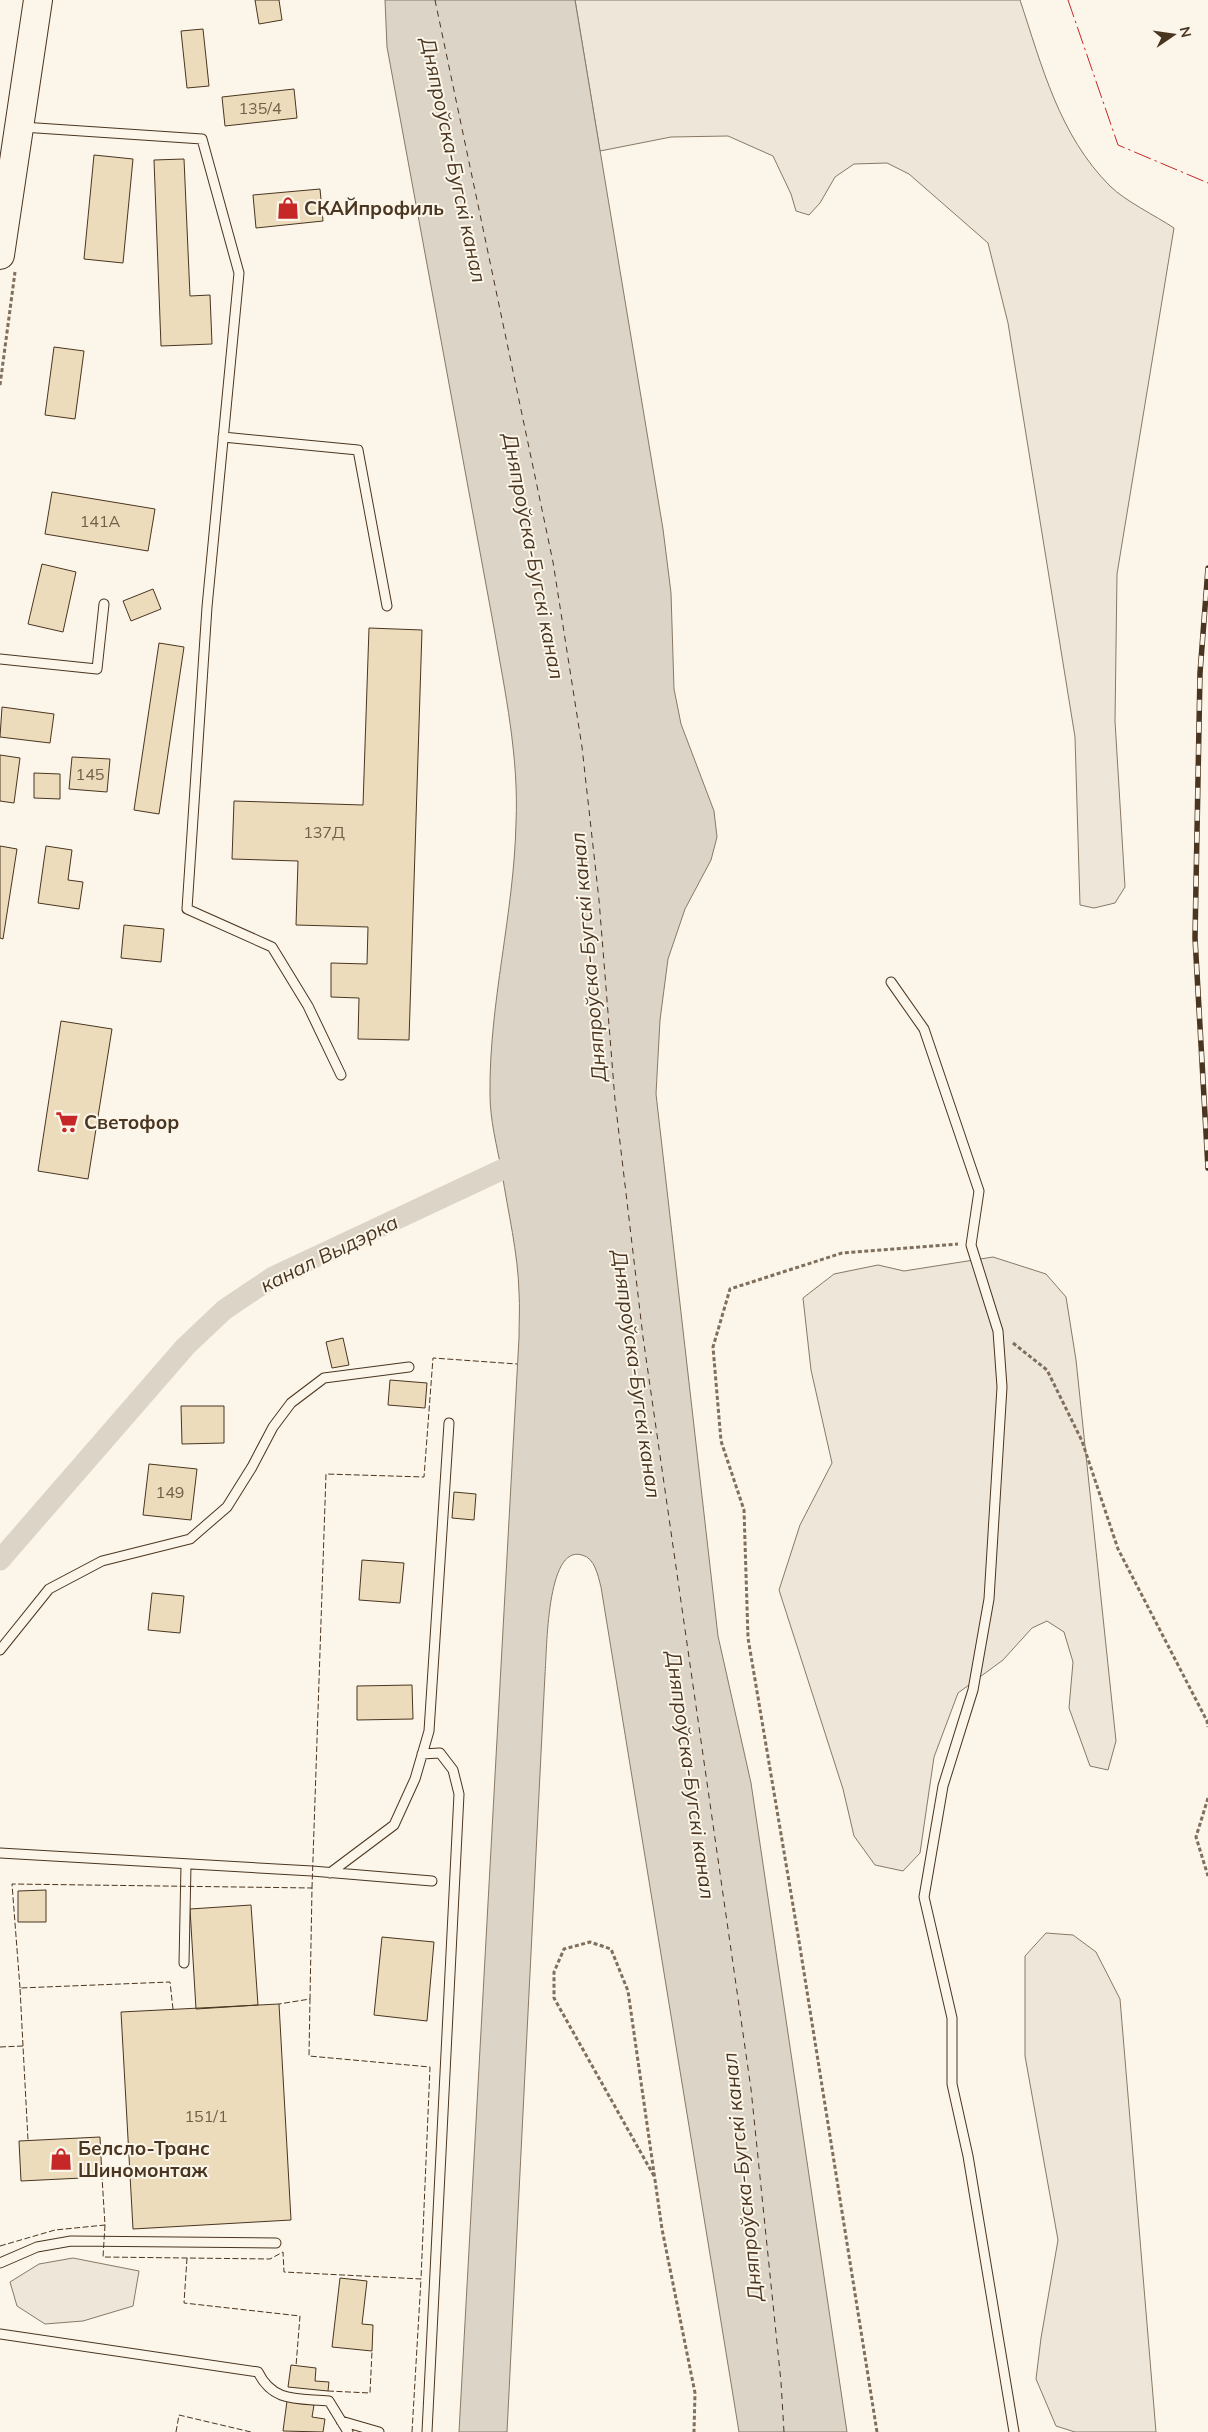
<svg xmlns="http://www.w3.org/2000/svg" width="1208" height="2432" font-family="Mulish,sans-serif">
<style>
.green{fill:#ede6d9;stroke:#887966}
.water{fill:#dcd4c6;stroke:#887966}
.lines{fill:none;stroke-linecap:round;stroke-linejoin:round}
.canal{stroke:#dcd4c6;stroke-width:21}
.ferry{stroke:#4a3520;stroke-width:1;stroke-dasharray:6 5;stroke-linecap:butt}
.building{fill:#ecdcbc;stroke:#4a3520}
.lane-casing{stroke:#4a3520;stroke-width:11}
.primary-casing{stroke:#4a3520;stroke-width:30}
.path{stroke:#7f6f5c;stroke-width:3;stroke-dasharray:4 2.5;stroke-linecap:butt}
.lane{stroke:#fbf6e9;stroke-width:9}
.primary{stroke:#fbf6e9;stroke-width:28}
.rail-casing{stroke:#4a3520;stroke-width:5.5}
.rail{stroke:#fbf6e9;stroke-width:4;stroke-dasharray:11;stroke-linecap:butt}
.fence{stroke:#4a3520;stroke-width:1;stroke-dasharray:6 2.5;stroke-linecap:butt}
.power{stroke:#c62828;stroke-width:1;stroke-dasharray:18 4 2.5 4;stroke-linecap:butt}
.labels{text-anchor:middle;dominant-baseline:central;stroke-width:4;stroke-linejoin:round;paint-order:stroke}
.number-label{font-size:16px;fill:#725f47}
.poi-label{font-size:19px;font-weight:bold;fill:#4a3520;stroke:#fbf6e9;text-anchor:start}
.water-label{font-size:20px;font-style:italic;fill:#4a3520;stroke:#fbf6e9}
</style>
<rect width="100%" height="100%" fill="#fbf6e9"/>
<path class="green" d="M575,0h445c22,66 39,135 90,186 15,15 46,30 64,42l-57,346 -2,147 10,166 -10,16 -21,5 -14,-3 -5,-168 -67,-414 -20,-80 -79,-69 -22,-11 -33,1 -19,13 -15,26 -11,12 -13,-4 -5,-17 -18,-38 -45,-20 -57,1 -71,14z
M993,1257l53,17 20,23 10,63 40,381 -8,29 -18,-4 -21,-58 4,-46 -9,-30 -17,-11 -15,7 -29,32 -45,33 -24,64 -14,96 -17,18 -28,-6 -21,-29 -11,-47 -64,-199 21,-65 32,-62 -21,-93 -8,-72 31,-24 44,-9 26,6z
M1046,1933l27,2 23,17 24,47 36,433h-81l-19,-6 -20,-47 5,-41 17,-98 -33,-184v-100z
M73,2258l66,13 -6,35 -50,15 -38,3 -28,-18 -7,-24 29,-18z"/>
<path class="water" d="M385,0h190l88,529 8,64 3,96 7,35 33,87 3,26 -6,23 -26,49 -17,50 -8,61 -4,74 62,542 33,147 96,649h-108l-138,-845c-3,-11 -6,-29 -19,-32 -36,-11 -35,97 -37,119l-38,758h-48l60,-1094c0,-15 1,-31 0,-46 -1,-39 -11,-80 -17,-119 -5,-27 -12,-52 -12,-79 -1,-91 24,-180 26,-271 3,-66 -11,-131 -22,-195l-107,-581z"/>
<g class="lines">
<path class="canal" d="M0,1560l185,-213 39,-37 49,-33 254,-119"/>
<path class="ferry" d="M435,0l118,562 29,185 17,153 16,200 28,237 108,752 30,293 3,50"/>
</g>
<path class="building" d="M255,0h24l3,20 -23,4z
M203,29l6,57 -22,2 -6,-57z
M294,89l3,29 -72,8 -3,-29z
M94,155l39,4 -10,104 -39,-4z
M184,159l6,137 20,-1 2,49 -51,2 -7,-186z
M320,189l3,32 -67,7 -3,-33z
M54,347l30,4 -9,68 -30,-4z
M52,492l103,17 -7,42 -103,-17z
M42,564l34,8 -13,60 -35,-8z
M153,589l8,20 -30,12 -8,-20z
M369,628l53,2 -13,410 -51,-1 1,-41 -28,-1v-34l36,1 1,-37 -72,-2 2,-64 -66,-2 2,-58 129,4z
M159,643l25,4 -25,167 -25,-4z
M2,707l52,7 -4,29 -50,-6z
M0,755l20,3 -6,45 -14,-2z
M72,757l38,2 -3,33 -38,-3z
M34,773l26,1v25l-26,-1z
M0,846l17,3 -14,90 -3,-1z
M46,846l26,4 -4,30 15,2 -4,27 -41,-6z
M124,925l40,4 -3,33 -40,-4z
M61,1021l51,8 -24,150 -50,-8z
M343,1338l6,27 -17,3 -6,-26z
M390,1380l37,3 -2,25 -37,-3z
M181,1406h43v37l-42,1z
M149,1464l48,5 -6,51 -48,-5z
M454,1492l22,2 -2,26 -22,-2z
M362,1560l42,3 -4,40 -41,-3z
M152,1593l32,3 -4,37 -32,-3z
M412,1685l1,34 -56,1v-34z
M46,1890v32h-28v-31z
M251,1905l7,100 -62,4 -6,-100z
M382,1937l52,5 -7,79 -53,-6z
M279,2004l12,216 -158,9 -12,-217z
M100,2137l2,40 -81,4 -2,-40z
M340,2278l27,3 -5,43 11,1 -1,26 -40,-4z
M291,2365l25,3 -1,13 14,1 -1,9 -40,-4z
M287,2401l27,4 -2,12 13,2 -2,13 -40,-1z"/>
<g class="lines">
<defs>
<path id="lane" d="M22,127l180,12 37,134 -32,334 -20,302 85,38 36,59 33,69
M223,437l135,13 29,156
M0,659l97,10 7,-65
M891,982l33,47 55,162 -8,54 27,86 4,56 -13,212 -16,91 -30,96 -19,111 28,121v66l16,72 46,276
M0,1650l49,-61 53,-28 88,-22 37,-32 25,-40 21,-40 18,-24 33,-25 85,-11
M422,1754l18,-1 13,17 6,24 -32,638
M0,1853l312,18 120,10
M330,1873l64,-48 21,-46 14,-48 20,-308
M184,1963l2,-98
M0,2263l37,-16 34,-6 205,2
M0,2334l258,38c15,31 40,26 71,29l19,31
M341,2421l38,11"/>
<path id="primary" d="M0,255l38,-255"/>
</defs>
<use href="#lane" class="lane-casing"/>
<use href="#primary" class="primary-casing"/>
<path class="path" d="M0,385l15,-113
M1013,1343l34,27 35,71 36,108 89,172 1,6
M1208,1798l-12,39 12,39
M654,2176l-100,-178v-26l10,-23 26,-7 21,7 17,42 34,238 33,164 -1,39
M877,2432l-78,-491 -51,-303 -4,-128 -23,-69 -8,-94 17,-58 112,-36 116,-9"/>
<use href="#lane" class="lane"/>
<use href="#primary" class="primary"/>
<defs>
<path id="rail" d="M1208,568l-8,105 -5,265 13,230"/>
</defs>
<use href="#rail" class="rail-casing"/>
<use href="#rail" class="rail"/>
<path class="fence" d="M312,1888l14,-414 98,3 9,-119 84,6
M20,1988l-8,-104 300,4 -2,111
M23,2046l-3,-58 150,-6 3,27
M0,2047l23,-1 5,94
M105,2225l-2,32 167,2 13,-7 1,20 137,7 9,-212 -121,-11 1,-57 -31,5
M0,2246l55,-16 50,-5 -3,-48
M187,2258l-3,45 116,13 -4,50
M328,2391l42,2 2,-42
M176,2432l3,-17 72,17
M412,2432l9,-153"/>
<path class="power" d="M1068,0l50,145 90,38"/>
</g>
<defs>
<symbol id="shop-bare" viewBox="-9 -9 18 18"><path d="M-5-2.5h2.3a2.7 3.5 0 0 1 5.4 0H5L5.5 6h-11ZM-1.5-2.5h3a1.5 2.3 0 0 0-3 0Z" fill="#c62828" stroke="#fbf6e9" stroke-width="2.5" paint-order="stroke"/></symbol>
<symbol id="supermarket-bare" viewBox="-9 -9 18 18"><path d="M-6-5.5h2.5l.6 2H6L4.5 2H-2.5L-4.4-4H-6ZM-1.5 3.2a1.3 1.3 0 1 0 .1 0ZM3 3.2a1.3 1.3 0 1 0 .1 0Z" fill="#c62828" stroke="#fbf6e9" stroke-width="2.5" paint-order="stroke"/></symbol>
</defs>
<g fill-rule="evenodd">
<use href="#shop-bare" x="272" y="192" width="32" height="32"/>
<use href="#supermarket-bare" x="51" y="1106" width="32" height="32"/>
<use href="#shop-bare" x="45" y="2143" width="32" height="32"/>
</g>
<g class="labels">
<g class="number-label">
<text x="260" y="108">135/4</text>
<text x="100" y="521">141А</text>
<text x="90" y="774">145</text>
<text x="324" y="832">137Д</text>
<text x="170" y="1492">149</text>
<text x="206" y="2116">151/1</text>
</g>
<g class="poi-label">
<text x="304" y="208">СКАЙпрофиль</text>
<text x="84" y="1122">Светофор</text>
<text x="78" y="2148">Белсло-Транс<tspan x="78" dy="22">Шиномонтаж</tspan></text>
</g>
<g class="water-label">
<text transform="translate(454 160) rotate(78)">Дняпроўска-Бугскі канал</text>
<text transform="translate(534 556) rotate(79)">Дняпроўска-Бугскі канал</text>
<text transform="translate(588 957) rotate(-95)">Дняпроўска-Бугскі канал</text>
<text transform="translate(329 1253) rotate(-26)">канал Выдэрка</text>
<text transform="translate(637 1374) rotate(82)">Дняпроўска-Бугскі канал</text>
<text transform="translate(691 1775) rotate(82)">Дняпроўска-Бугскі канал</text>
<text transform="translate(742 2177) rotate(-96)">Дняпроўска-Бугскі канал</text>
</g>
</g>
<g transform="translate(1173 35) rotate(77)" stroke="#fbf6e9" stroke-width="4" paint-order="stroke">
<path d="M0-4L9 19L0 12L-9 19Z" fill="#4a3520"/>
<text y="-8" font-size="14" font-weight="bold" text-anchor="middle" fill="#4a3520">N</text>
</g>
</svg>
